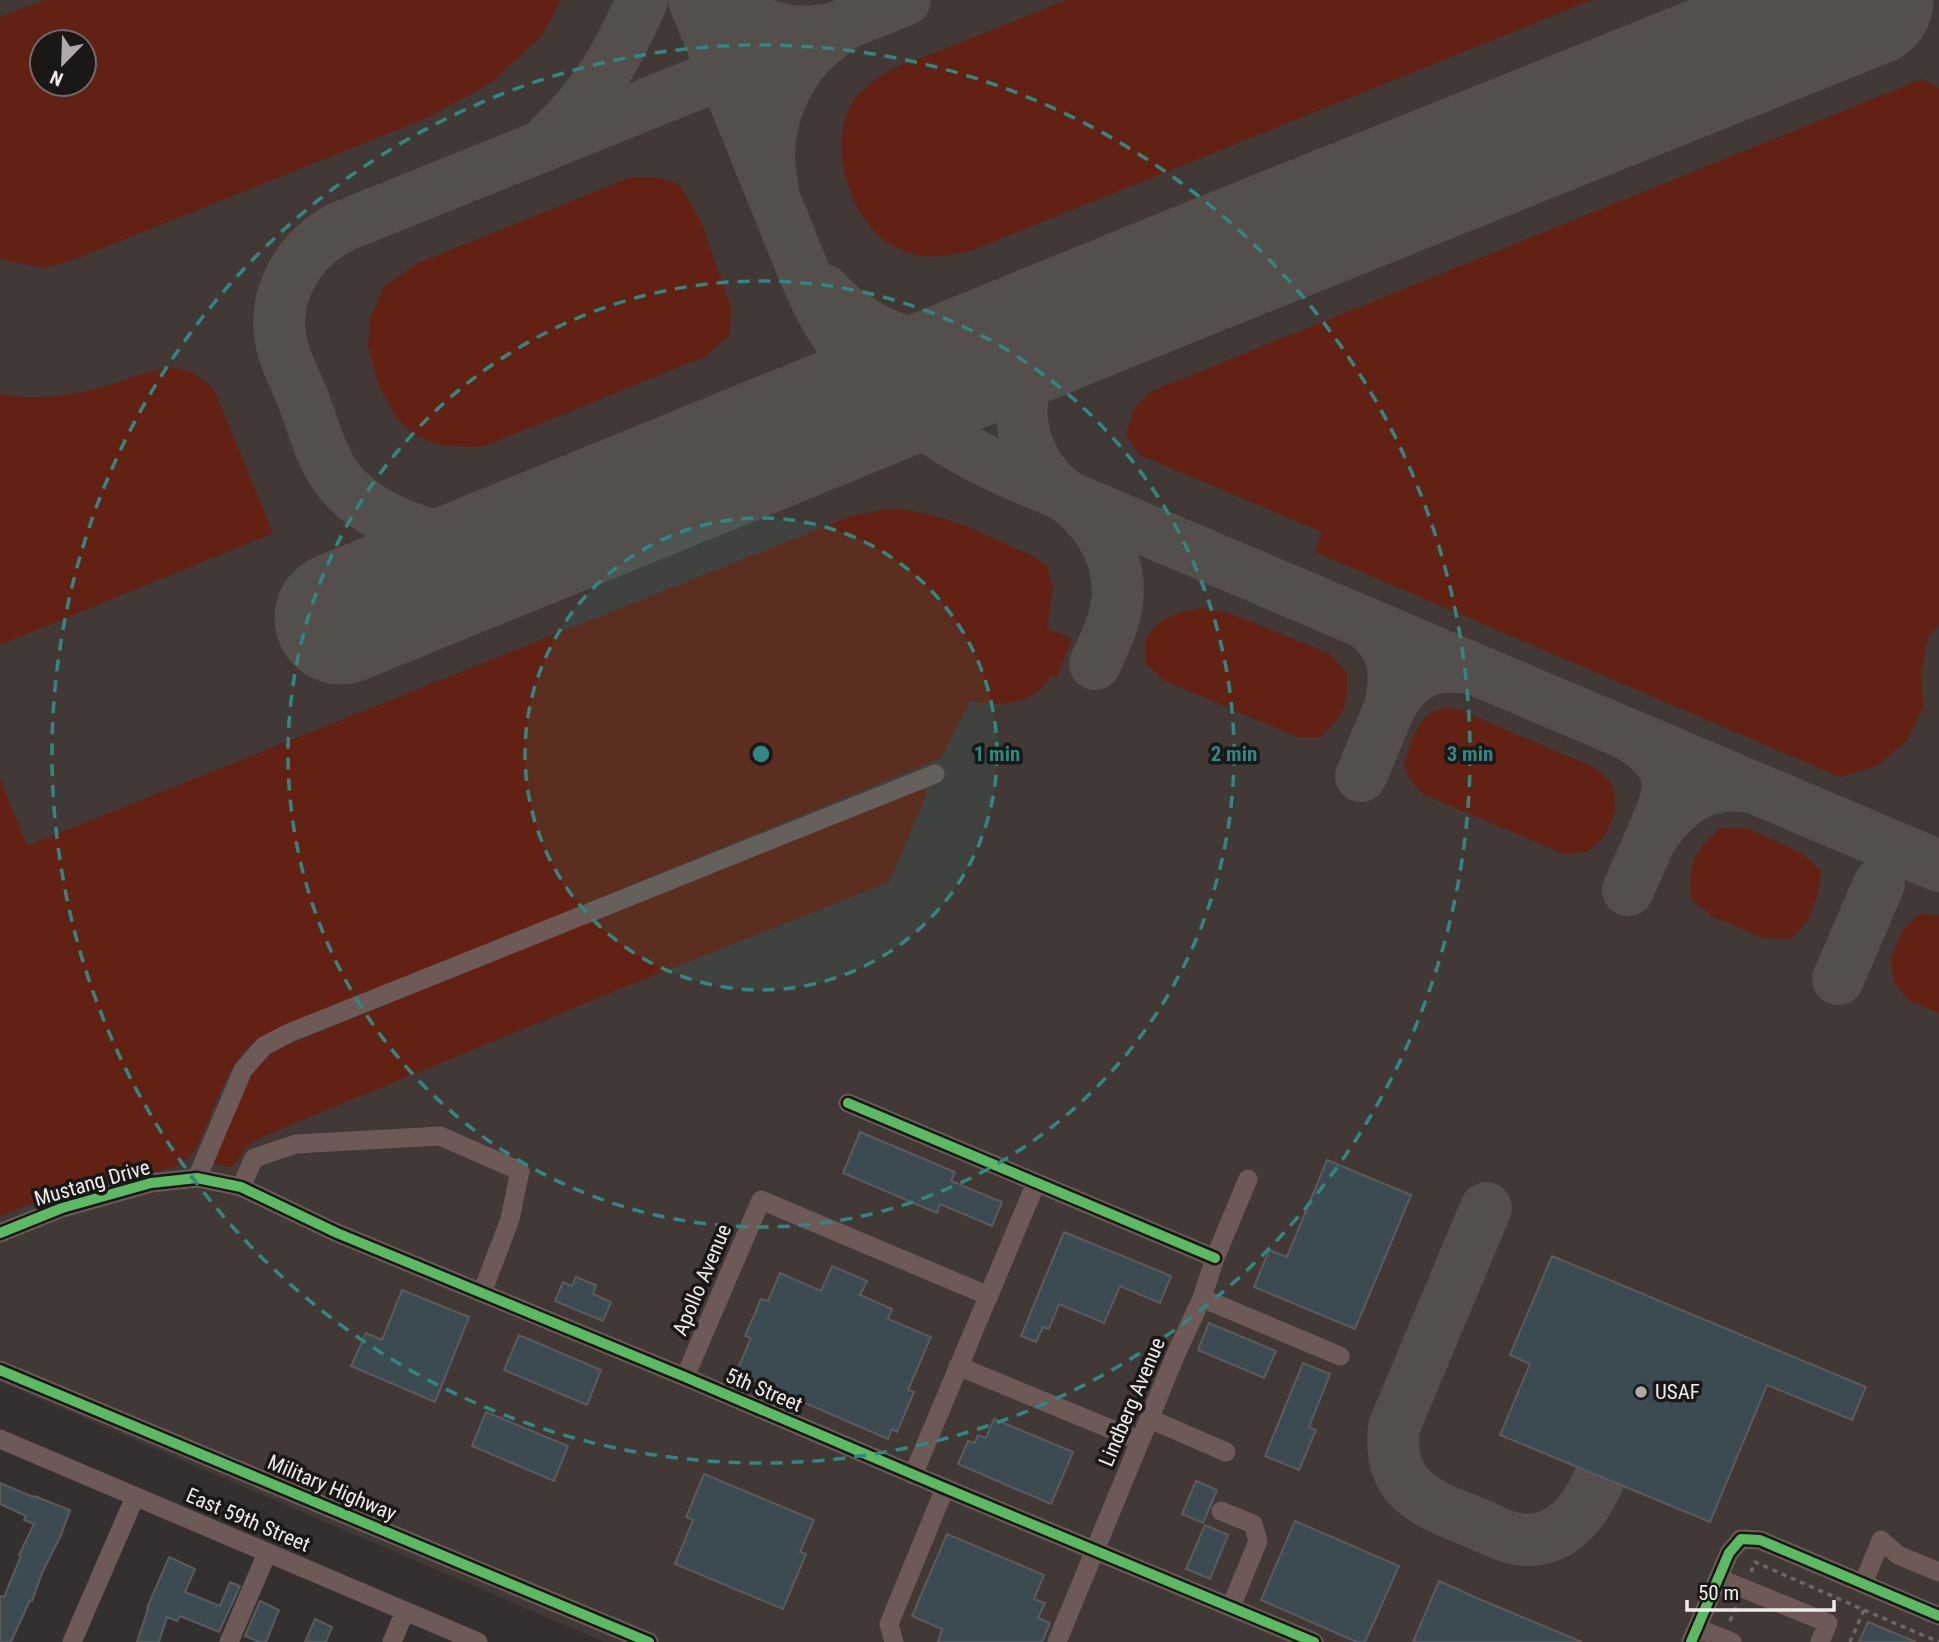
<svg xmlns="http://www.w3.org/2000/svg" width="1939" height="1642" font-family="'Roboto Condensed',sans-serif">
<style>
.built{fill:#423836;fill-rule:evenodd}
.green{fill:#622112;fill-rule:evenodd}
.lines{fill:none;stroke-linecap:round;stroke-linejoin:round}
.taxiway{stroke:#544e4c;stroke-width:52}
.runway{stroke:#544e4c;stroke-width:133}
.building{fill:#3b4b51;stroke:#5c5b5b;stroke-width:2}
.path{stroke:#716664;stroke-width:3.5;stroke-dasharray:5 5;stroke-linecap:butt}
.minor{stroke:#6d5a56;stroke-width:19}
.cycleway-casing{stroke:#1a1817;stroke-width:15}
.cycleway{stroke:#5cba63;stroke-width:10}
.ring{fill:none;stroke:#308881;stroke-width:3.5;stroke-dasharray:12 9}
.poi-dot{fill:#adaaa9;stroke:#1a1817;stroke-width:2.5}
.labels{text-anchor:middle;dominant-baseline:central;stroke-width:7;stroke-linejoin:round;paint-order:stroke}
.street-label{font-size:21px;fill:#eeebea;stroke:#1a1817}
.poi-label{font-size:21px;fill:#eeebea;stroke:#1a1817;text-anchor:start}
.centre{fill:#308881;stroke:#1a1817;stroke-width:3.5}
.ring-label{font-size:21px;text-anchor:middle;font-weight:bold;fill:#308881;stroke:#1a1817;stroke-width:7;stroke-linejoin:round;paint-order:stroke}
</style>
<rect width="100%" height="100%" fill="#33302f"/>
<path class="built" d="M0,0h1939v1642h-1335l-604,-260zM42,42h42v42h-42z"/>
<path class="green" d="M45,0h516l-19,35 -50,47 -63,35 -356,143 -30,8 -43,-9v-242zM42,42h42v42h-42z
M1066,0h526l-624,252c-29,5 -49,9 -77,-7 -41,-23 -64,-101 -39,-142 3,-5 9,-11 14,-16 19,-18 52,-28 76,-37 41,-17 83,-33 124,-50z
M1922,79l17,9v537l-11,13 -7,34 2,36 -17,33 -29,25 -37,11 -525,-225 7,-20 -182,-77 -14,-20 8,-26 16,-17z
M631,177h26l23,8 22,39 29,84 -1,27 -24,21 -223,91 -40,-1 -30,-11 -18,-19 -17,-33 -10,-37 2,-27 14,-32 30,-22z
M165,368c21,-1 35,6 49,22l59,143 -273,112v-251c29,6 64,3 92,-4 25,-6 48,-17 73,-22z
M887,509l20,1 21,4 38,12 70,32 10,8 7,19 -6,43 25,11 -15,38 -6,-2c-15,30 -52,32 -81,26l-29,57 -680,279c-32,23 -40,54 -55,89 -5,11 -9,24 -18,32 -20,19 -56,13 -82,21 -36,10 -71,23 -106,37v-437l27,67 809,-324 19,-7z
M1202,608l27,5 101,41 17,19c1,33 -2,42 -27,64h-23l-134,-57 -17,-16c0,-7 -1,-17 0,-23 7,-22 36,-30 56,-33z
M1449,708l13,3 135,58 17,18 1,25 -10,24 -17,15 -24,3 -141,-60 -12,-13 -7,-17c6,-15 10,-37 23,-48 5,-5 14,-7 22,-8z
M919,788l6,1 2,4 -38,89 -257,102 -354,146c-12,6 -26,10 -34,20 -6,8 -4,11 -14,17l-13,-2 -4,-4 32,-78 15,-19 15,-14z
M1720,828l29,1 54,25 18,17 -3,23 -11,28 -17,17 -26,-1 -52,-22 -21,-17c-2,-38 2,-45 29,-71z
M1920,914l19,1v98l-31,-13 -14,-18 -3,-24 12,-28z"/>
<g class="lines">
<path class="taxiway" d="M694,0l80,198c-2,-14 -5,-29 -5,-43 0,-46 25,-95 63,-121
M726,0c27,25 62,36 99,30
M551,137c43,-40 68,-83 91,-137
M774,198c14,33 26,67 41,99 40,85 115,140 199,177l925,392
M824,290c44,48 111,70 175,54 21,-5 40,-15 60,-22 18,-7 37,-13 55,-19 -20,11 -44,20 -61,35 -48,43 -39,122 13,157
M1069,499c35,26 57,71 46,115 -4,17 -13,34 -20,50
M567,524c-25,8 -50,16 -77,18 -50,3 -127,-24 -156,-68 -14,-21 -21,-49 -30,-73 -7,-18 -17,-36 -22,-55 -12,-49 16,-97 59,-119l564,-227
M1364,622c31,25 34,48 26,85 19,-36 47,-47 86,-37
M1629,735c54,33 42,56 21,105 25,-38 56,-63 104,-52
M1361,776l29,-69
M1628,890l22,-50
M1838,979l41,-95
M1486,1208l-92,219c-7,61 29,75 77,94 15,6 30,15 46,18 43,7 68,-27 83,-62"/>
<path class="runway" d="M341,618l837,-341 689,-277"/>
</g>
<path class="building" d="M860,1132l95,40 -4,9 51,21 -10,24 -52,-22 -3,9 -94,-40z
M1327,1160l84,35 -56,134 -101,-42 15,-37 18,7z
M1064,1232l107,44 -11,27 -40,-17 -16,37 -45,-19 -10,25 -6,-2 -7,15 -15,-6z
M1552,1256l314,131 -14,33 -85,-35 -57,137 -210,-87 30,-71 -20,-9z
M832,1266l35,15 -7,14 32,14 -4,10 43,18 -23,53 6,2 -17,40 -5,-3 -4,10 -152,-66 15,-35 -6,-2 16,-37 7,2 12,-28 41,18z
M576,1277l20,8 -3,9 18,8 -8,19 -48,-20 8,-19 9,4z
M402,1290l67,27 -34,85 -84,-36 15,-33 16,7z
M1209,1323l67,28 -12,27 -66,-28z
M519,1335l82,35 -14,35 -83,-35z
M1303,1363l27,11 -21,53 7,3 -17,40 -34,-14z
M486,1412l82,34 -14,35 -82,-35z
M994,1419l79,33 -22,52 -93,-40 10,-23 7,2 3,-8 8,3z
M704,1474l110,46 -14,32 6,2 -23,55 -108,-45 18,-44 -7,-3z
M1196,1481l21,9 -14,33 -21,-9z
M0,1483l33,14 1,-1 36,14 -9,25 -19,38 -10,28 -2,-1 -19,42h-11v-46l4,1 17,-41 -2,-1 15,-31 -10,-4 2,-4 -26,-12z
M1295,1521l104,45 -34,76h-8l-96,-42z
M1205,1525l23,10 -18,44 -24,-10z
M947,1534l97,41 -10,24 11,4 -7,15 12,5 -8,19h-104l4,-13 -30,-13z
M169,1557l26,12 -10,23 35,14 10,-24 10,4 -21,46 -39,-16 -3,5 -10,-4 -8,25h-22l11,-33 -1,-1z
M1439,1581l40,18 103,43h-169z
M260,1601l19,9 -13,32h-7l-14,-6z
M315,1619l17,8 -6,15h-21z
M1868,1622l48,20h-57z"/>
<g class="lines">
<path class="path" d="M1751,1572l4,-10 109,48 -14,32
M1864,1610l75,32
M1730,1621l7,-16"/>
<path class="minor" d="M848,1103l367,155
M197,1178l46,-108 21,-24 25,-13 646,-259
M241,1187l13,-29 42,-14 144,-8 80,35 -10,48 -28,74
M0,1233l62,-25 89,-25 46,-5 44,9 96,46 348,144 260,111 369,154
M1202,1298l138,58
M958,1366l182,75
M0,1370l649,272
M685,1377l76,-177 228,96
M1150,1419l76,33
M0,1439l478,203
M913,1475l123,-292
M1221,1511l32,13 5,17 -27,66
M1718,1578l110,45 -8,19
M1863,1584l18,-44 17,15 41,17
M1697,1628l35,14
M72,1642l63,-145
M229,1642l38,-89
M392,1642l13,-31
M894,1642l-5,-18 56,-136
M1057,1642l119,-288 26,-56 13,-40 33,-79
M1691,1642l38,-89 12,-14 19,1 179,76"/>
<defs>
<path id="cycleway" d="M848,1103l367,155
M0,1233l62,-25 89,-25 46,-5 44,9 96,46 348,144 260,111 369,154
M0,1370l649,272
M1691,1642l38,-89 12,-14 19,1 179,76"/>
</defs>
<use href="#cycleway" class="cycleway-casing"/>
<use href="#cycleway" class="cycleway"/>
</g>
<circle cx="761" cy="754" r="236" fill="#308881" fill-opacity=".12"/>
<g class="ring">
<circle cx="761" cy="754" r="236"/>
<circle cx="761" cy="754" r="473"/>
<circle cx="761" cy="754" r="709"/>
</g>
<circle class="poi-dot" cx="1641" cy="1392" r="7"/>
<g class="labels">
<g class="street-label">
<text transform="translate(92 1183) rotate(-16)">Mustang Drive</text>
<text transform="translate(702 1280) rotate(-67)">Apollo Avenue</text>
<text transform="translate(764 1390) rotate(23)">5th Street</text>
<text transform="translate(1132 1402) rotate(-67)">Lindberg Avenue</text>
<text transform="translate(332 1488) rotate(23)">Military Highway</text>
<text transform="translate(248 1520) rotate(23)">East 59th Street</text>
</g>
<g class="poi-label">
<text x="1655" y="1392">USAF</text>
</g>
</g>
<circle cx="761" cy="754" r="10" class="centre"/>
<g class="ring-label">
<text x="997" y="761">1 min</text>
<text x="1234" y="761">2 min</text>
<text x="1470" y="761">3 min</text>
</g>
<g transform="translate(63 63) rotate(203)"><circle r="33" fill="#1a1817" stroke="#6f6c6b" stroke-width="2"/>
<path d="M0-5L12 26L0 18L-12 26Z" fill="#adaaa9"/>
<text y="-10" font-size="19" font-weight="bold" text-anchor="middle" fill="#eeebea">N</text>
</g>
<path d="M1687 1600v10h147v-10" fill="none" stroke="#eeebea" stroke-width="3.5"/>
<text x="1698" y="1600" font-size="21" fill="#eeebea" stroke="#1a1817" stroke-width="5" paint-order="stroke">50 m</text>
</svg>
